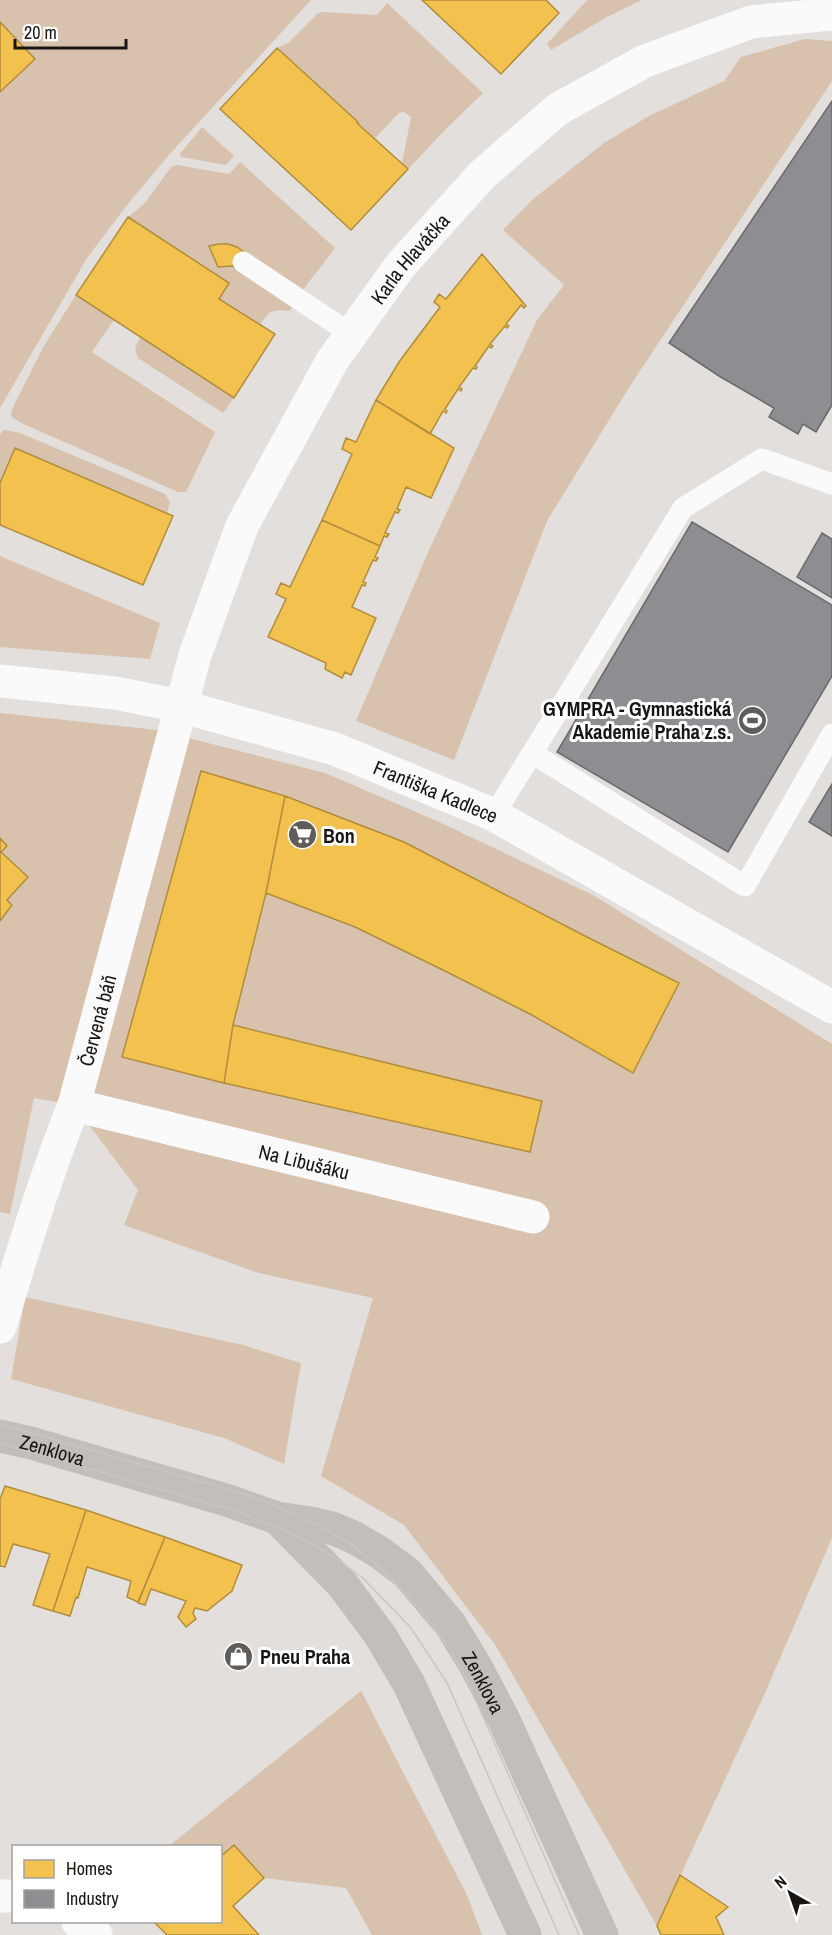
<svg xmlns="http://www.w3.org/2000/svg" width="832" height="1935" font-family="'Archivo Narrow',sans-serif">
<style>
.green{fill:#d8c2ad}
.homes{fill:#f2c14e;stroke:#b18d3c;stroke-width:1.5}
.industry{fill:#8d8d92;stroke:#6a696c;stroke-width:1.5}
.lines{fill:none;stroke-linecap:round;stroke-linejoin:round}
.lane{stroke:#fbfafa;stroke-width:21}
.street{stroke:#fbfafa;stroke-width:33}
.primary{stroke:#c2bfba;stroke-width:33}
.tram{stroke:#c8c6c6;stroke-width:1.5}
.labels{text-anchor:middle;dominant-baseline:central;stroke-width:6;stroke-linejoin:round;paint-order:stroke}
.street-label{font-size:20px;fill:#181513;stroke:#fff}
.poi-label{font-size:20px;font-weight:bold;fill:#181513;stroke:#fff;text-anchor:start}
</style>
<rect width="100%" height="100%" fill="#e2dfdc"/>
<path class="green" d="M0,0h311l-144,157 -40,48 -40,53 -87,150v-316l35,-33 -35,-37z
M587,0h55l-35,17 -56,33 -4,-6z
M387,3l96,90 -36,35 -39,41 -6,-6 9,-46 -7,-5 -5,1 -24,25 -18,-15 1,-1 -81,-74 11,-5 29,-29 5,-2 55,3z
M805,39l27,2v40l-202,305 -83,135 -93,239 -98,-39 73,-171 108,-230 27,-35 -61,-55 29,-30 72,-57 45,-27 75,-35 17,-24z
M202,127l32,29 -8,9 -45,-8 -1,-3z
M240,162l95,86 -33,43 -65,-44c-10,-3 -17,-4 -28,-1l9,21 14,-1 6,3 55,36 -3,6c-18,-2 -20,-1 -30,14l-41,-26 10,-16 -101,-66 16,-13 27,-37 6,-2 52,9z
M76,295l38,25 -22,32 123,80 -29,60h-8l-159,-70 -8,-6 1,-7 33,-65z
M140,337l94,61 -11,15 -85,-55 -3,-9z
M4,430l16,3 145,61 5,8 -3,11 -152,-65 -15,35v-49z
M0,556l160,67 -10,36 -150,-12z
M0,713l157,17 168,43 112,48 156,74 239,149v494l-67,155 -108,233 -161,-280 -92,-121 -83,-49 52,-178 -114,-25 -135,-48 14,-35 -64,-85 -40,-7 -24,116 -10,-2v-291l12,-15 -5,-6 -6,-48 6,-6 -7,-8z
M25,1297l218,48 58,18 -17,101 -60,-26 -213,-59z
M361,1691l106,204 15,40h-110l-26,-47 -82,-10 -30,-33 -13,12 -1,-11h-51z"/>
<path class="homes" d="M422,0h124l13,13 -58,61z
M0,22l35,37 -35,33z
M277,48l81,74 -1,1 51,46 -57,61 -131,-121z
M128,217l101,66 -10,16 56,35 -41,64 -158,-103z
M219,244h9l9,3 11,8 -10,14 -6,-3 -14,1 -9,-21z
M482,254l44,52 -2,2 -3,-3 -15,19 3,2 -2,2 -2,-2 -15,18 3,2 -2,2 -2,-2 -14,20 2,1 -1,2 -3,-1 -14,19 3,2 -1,2 -3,-2 -13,20 2,2 -1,2 -3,-2 -13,23 -54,-34 23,-38 41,-55 -6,-5 5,-8 7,5z
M376,400l78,48 -23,50 -25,-11 -9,22 3,1 -2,3 -3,-1 -10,21 4,1 -2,3 -3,-1 -4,10 -58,-26 30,-66 -10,-5 4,-11 10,4z
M15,448l158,68 -30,69 -143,-60v-42z
M322,520l58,26 -5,11 3,1 -2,3 -3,-1 -10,22 3,1 -1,3 -3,-1 -10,22 24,11 -25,57 -6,-3 -3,6 -17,-9 1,-6 -58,-26 18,-38 -10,-5 5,-11 9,4z
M201,771l84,25 -19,97 -33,132 -9,58 -102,-26z
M285,796l119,46 181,94 94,47 -46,90 -103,-59 -83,-42 -92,-45 -89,-34z
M0,838l7,8 -6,6 27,25 -21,23 5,5 -12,16z
M233,1025l309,76 -12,51 -306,-69z
M5,1486l81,24 -33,101 -20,-6 17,-51 -37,-10 -8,23 -5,-1v-67z
M86,1510l79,27 -27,65 -11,-5 4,-16 -44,-14 -9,31 -2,-1 -6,19 -17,-5z
M165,1537l77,28 -10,26 -25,20 -12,-3 -2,5 3,6 -10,8 -8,-10 8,-16 -35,-12 -6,16 -7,-2z
M234,1845l30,33 -31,28 26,29h-92l-13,-13h66v-65z
M680,1875l48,32 -12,10 8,18h-63l-4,-9z"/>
<path class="industry" d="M832,101v304l-16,27 -13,-8 -5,10 -29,-17 5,-9 -55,-32 -50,-33z
M692,522l140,83v71l-104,176 -171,-100z
M822,533l10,6v59l-35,-21z
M832,784v52l-23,-14z"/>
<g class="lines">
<path class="lane" d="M243,262l108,72
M532,753l213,133 87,-152
M494,815l189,-307 79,-49 70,25"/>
<g class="street">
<path id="s1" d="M0,681l115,12 65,13 155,43 159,66 338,192"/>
<path id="s2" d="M74,1105l459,112"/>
<path id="s3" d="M0,1327c22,-75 45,-150 74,-222l121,-450 47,-129 90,-165 68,-95 82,-91 76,-66 87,-48 106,-39 81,-8"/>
<path d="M0,1896h14"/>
<path d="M78,1922l8,3 10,10"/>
</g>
<g class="primary">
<path id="s4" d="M0,1436l31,7 195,57 51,18 34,5 21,5 21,9 26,15 28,21 43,51 25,41 28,53 99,217"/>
<path d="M277,1518l65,66 38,51 29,49 116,251"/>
</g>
<path class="tram" d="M0,1424l251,72c28,11 57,23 83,38 40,22 85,71 111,109 8,11 14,24 21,35l113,257
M0,1443l242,70 52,21 32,18 36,25 49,51 36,55 112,252"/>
</g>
<defs>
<symbol id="stadium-disc" viewBox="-11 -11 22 22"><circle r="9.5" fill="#5f5c59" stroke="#fff"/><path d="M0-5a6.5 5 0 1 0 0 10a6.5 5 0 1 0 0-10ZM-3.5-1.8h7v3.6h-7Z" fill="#fff"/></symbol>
<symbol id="supermarket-disc" viewBox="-11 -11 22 22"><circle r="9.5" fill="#5f5c59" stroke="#fff"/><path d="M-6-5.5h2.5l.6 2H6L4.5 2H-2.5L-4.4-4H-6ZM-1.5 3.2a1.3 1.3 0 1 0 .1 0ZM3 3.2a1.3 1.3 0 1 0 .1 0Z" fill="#fff"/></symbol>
<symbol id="shop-disc" viewBox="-11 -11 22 22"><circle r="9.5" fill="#5f5c59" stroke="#fff"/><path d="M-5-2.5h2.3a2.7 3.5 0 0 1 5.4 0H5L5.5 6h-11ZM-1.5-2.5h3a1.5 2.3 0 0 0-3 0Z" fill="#fff"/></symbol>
</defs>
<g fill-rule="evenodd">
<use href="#stadium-disc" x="736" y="704" width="33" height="33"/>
<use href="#supermarket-disc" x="286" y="818" width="33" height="33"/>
<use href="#shop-disc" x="222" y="1640" width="33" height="33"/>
</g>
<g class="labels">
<g class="street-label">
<text stroke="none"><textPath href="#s3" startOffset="1154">Karla Hlaváčka</textPath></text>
<text stroke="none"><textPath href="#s1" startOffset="452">Františka Kadlece</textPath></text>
<text stroke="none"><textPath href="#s3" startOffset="322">Červená báň</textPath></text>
<text stroke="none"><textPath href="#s2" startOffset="237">Na Libušáku</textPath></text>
<text stroke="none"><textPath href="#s4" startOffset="54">Zenklova</textPath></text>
<text stroke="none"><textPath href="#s4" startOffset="567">Zenklova</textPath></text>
</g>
<g class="poi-label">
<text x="731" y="708" text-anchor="end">GYMPRA - Gymnastická<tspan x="731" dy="23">Akademie Praha z.s.</tspan></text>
<text x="323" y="835">Bon</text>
<text x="260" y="1656">Pneu Praha</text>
</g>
</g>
<rect x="12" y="1845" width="210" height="78" fill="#ffffff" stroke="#a3a1a1" stroke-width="1.5"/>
<rect x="24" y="1860" width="30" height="18" fill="#f2c14e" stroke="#a3a1a1" stroke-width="1.5"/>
<text x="66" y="1875" font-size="18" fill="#181513">Homes</text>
<rect x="24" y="1890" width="30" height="18" fill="#8d8d92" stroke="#a3a1a1" stroke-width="1.5"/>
<text x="66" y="1905" font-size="18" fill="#181513">Industry</text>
<g transform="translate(790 1893) rotate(320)" stroke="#ffffff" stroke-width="4.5" paint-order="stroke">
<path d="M0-4.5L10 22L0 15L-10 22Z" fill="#181513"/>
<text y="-9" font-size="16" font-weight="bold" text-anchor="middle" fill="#181513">N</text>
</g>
<path d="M15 39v9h111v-9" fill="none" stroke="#181513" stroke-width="3"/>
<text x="24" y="39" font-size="18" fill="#181513" stroke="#ffffff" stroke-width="4.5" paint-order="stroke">20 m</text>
</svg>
